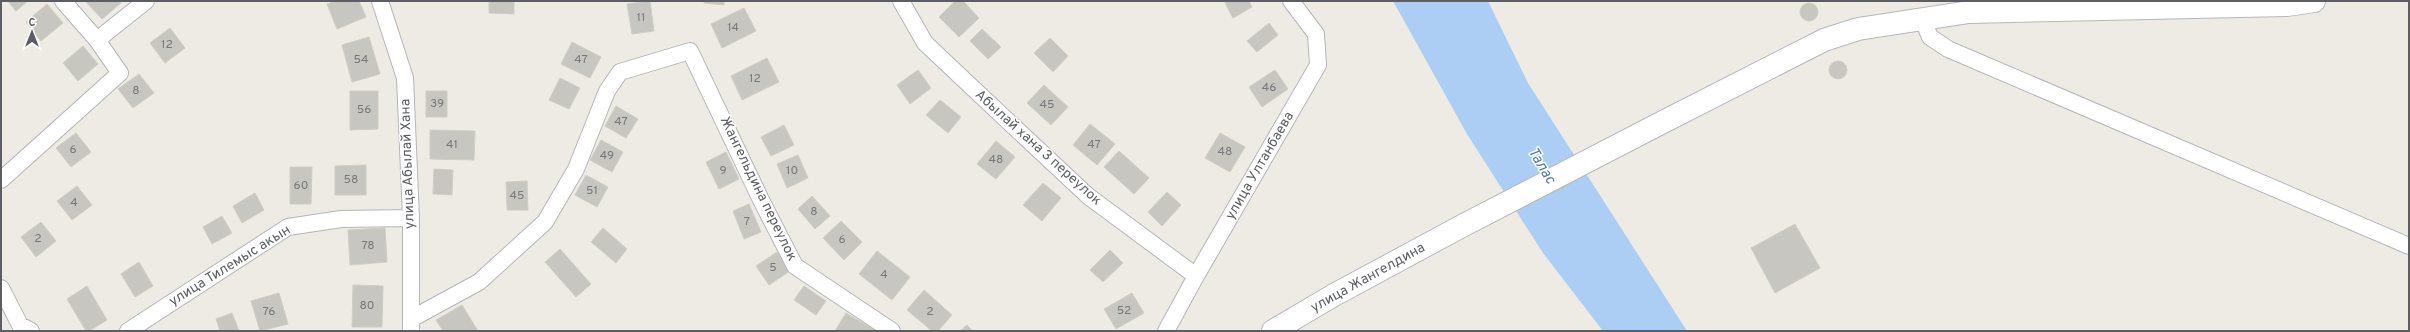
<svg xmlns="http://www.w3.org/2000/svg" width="2410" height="332" font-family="Overpass,sans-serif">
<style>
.water{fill:#accef5}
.building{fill:#c8c6c0;stroke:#d0cdc3}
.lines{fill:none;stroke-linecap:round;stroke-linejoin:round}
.street-casing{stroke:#b4b5b9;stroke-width:18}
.secondary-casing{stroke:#b5b7bc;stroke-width:24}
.street{stroke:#fff;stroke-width:16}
.secondary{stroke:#fff;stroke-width:22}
.labels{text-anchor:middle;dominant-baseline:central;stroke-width:3;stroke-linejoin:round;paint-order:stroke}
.number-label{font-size:12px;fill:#77787a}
.street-label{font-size:14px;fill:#5c5e63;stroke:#fff}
.water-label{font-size:15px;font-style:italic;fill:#4f74ad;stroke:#fff}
</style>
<rect width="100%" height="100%" fill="#edebe4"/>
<path class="water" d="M1393,1h95l40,82 159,248h-84l-60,-78 -76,-119z"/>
<path class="building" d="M8,1h20l-12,10z
M120,1l1,2 -19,16 -16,-17z
M335,1h24l7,16 -29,12 -10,-25z
M489,1h25v13l-25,-1z
M650,1l4,30 -22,3 -5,-30z
M704,1h20v4l-20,-2z
M955,1h8l16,17 -20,19 -20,-20z
M1228,1h21l3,6 -19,11 -8,-15z
M1800 12a9 9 0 1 1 18 0a9 9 0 1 1-18 0Z
M47,4l16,19 -22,18 -15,-19z
M744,8l12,23 -34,17 -11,-24z
M1269,23l9,12 -21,17 -10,-11z
M170,28l15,20 -20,15 -15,-20z
M982,29l19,18 -13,12 -18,-18z
M369,37l11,37 -28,8 -10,-37z
M1050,38l18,18 -15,16 -19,-19z
M572,42l29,15 -11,21 -29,-14z
M83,46l15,18 -20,17 -15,-18z
M767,58l12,24 -37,18 -11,-24z
M1829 70a9 9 0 1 1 18 0a9 9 0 1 1-18 0Z
M918,70l13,18 -21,16 -13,-19z
M1275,70l13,19 -26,18 -13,-20z
M139,74l15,19 -21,15 -15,-19z
M560,78l20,10 -11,21 -20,-9z
M1044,85l24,22 -17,18 -24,-22z
M350,91h28v38l-28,1z
M426,91h21v26h-21z
M940,100l21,17 -13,16 -22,-18z
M616,106l22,13 -12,19 -21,-12z
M1090,124l25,20 -18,21 -24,-20z
M784,125l10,20 -23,11 -10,-19z
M430,130l45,1 -1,29 -44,-1z
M76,133l15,19 -20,15 -15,-19z
M1220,133l25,14 -15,25 -25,-14z
M601,140l22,12 -11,20 -22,-12z
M996,141l19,16 -19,22 -19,-15z
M1119,151l30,27 -15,16 -30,-27z
M726,152l13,27 -20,10 -13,-27z
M798,155l10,23 -21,10 -10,-24z
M366,165v30h-31v-29z
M290,167h22l-1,37h-21z
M434,169l19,1 -1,25 -19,-1z
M586,175l22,12 -11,20 -22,-12z
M527,181l1,29h-21l-1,-28z
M1043,183l18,15 -19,23 -19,-16z
M77,186l15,19 -20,15 -15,-19z
M1167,192l14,13 -19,21 -14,-14z
M255,193l9,17 -22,13 -9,-17z
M812,196l18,20 -15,13 -17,-20z
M749,204l12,28 -17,7 -11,-28z
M222,216l10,17 -20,11 -9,-17z
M841,221l21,21 -18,18 -21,-22z
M41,222l15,19 -20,16 -15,-20z
M1795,224l25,44 -45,25 -24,-45z
M385,228l2,34 -37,3 -2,-35z
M603,228l24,21 -11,14 -25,-21z
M560,249l31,35 -15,13 -31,-35z
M1110,250l13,13 -20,19 -13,-12z
M877,251l33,26 -18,23 -33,-26z
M777,252l13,19 -21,14 -13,-19z
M139,262l14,24 -18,11 -14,-23z
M353,285l30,1 -1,41h-30z
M87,286l20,34 -18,11h-3l-19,-32z
M804,286l22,15 -10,14 -22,-15z
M924,290l28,25 -14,16h-6l-25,-21z
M279,293l9,31 -28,7 -9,-30z
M1132,293l12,20 -28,16 -12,-20z
M462,305l16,26h-35l-7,-11z
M232,313l7,18h-19l-4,-12z
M846,313l30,18h-41z
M967,325l6,6h-13z"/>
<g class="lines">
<defs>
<path id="street" d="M63,1l34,39
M380,1l25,77 6,140v113
M901,1l24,42 69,65 94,88 108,80
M1922,18l8,19 18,12 461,197
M1,180l119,-107 -23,-33 49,-39
M1,288l19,37 11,6
M411,319l68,-37 66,-60 31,-53 31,-78 13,-19 70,-21 71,149 34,66 97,65
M128,331l160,-104 53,-8 70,-1
M1166,331l30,-55 122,-211 -2,-31 -25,-33"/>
<path id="secondary" d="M1273,331l61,-36 128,-69 199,-103 163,-83 34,-11 111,-17 318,-7 27,-4"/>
</defs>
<use href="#street" class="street-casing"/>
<use href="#secondary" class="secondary-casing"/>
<use href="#street" class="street"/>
<use href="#secondary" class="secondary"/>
</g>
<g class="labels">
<g class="number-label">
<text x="641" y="18">11</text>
<text x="733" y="28">14</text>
<text x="167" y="45">12</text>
<text x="361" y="60">54</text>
<text x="581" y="60">47</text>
<text x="755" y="79">12</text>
<text x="1269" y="88">46</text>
<text x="136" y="91">8</text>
<text x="437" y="104">39</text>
<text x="1047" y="105">45</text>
<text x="364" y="110">56</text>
<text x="621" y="122">47</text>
<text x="452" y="145">41</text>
<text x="1094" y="145">47</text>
<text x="73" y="150">6</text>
<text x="1225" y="152">48</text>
<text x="607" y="156">49</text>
<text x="996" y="160">48</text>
<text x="723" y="171">9</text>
<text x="792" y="171">10</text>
<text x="351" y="180">58</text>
<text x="301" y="186">60</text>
<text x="592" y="191">51</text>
<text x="517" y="196">45</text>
<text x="74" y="203">4</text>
<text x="814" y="212">8</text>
<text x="747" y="222">7</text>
<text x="38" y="239">2</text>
<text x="842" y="240">6</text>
<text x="368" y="246">78</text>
<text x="773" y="268">5</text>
<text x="884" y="275">4</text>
<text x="367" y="306">80</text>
<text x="1124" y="311">52</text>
<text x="269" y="312">76</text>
<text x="930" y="312">2</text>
</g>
<g class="street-label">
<text transform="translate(1038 148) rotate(42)">Абылай хана 3 переулок</text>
<text transform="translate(408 164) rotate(-92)">улица Абылай Хана</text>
<text transform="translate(1260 166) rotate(-60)">улица Ултанбаева</text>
<text transform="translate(758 189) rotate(64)">Жангельдина переулок</text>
<text transform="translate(230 266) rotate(-32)">улица Тилемыс акын</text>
<text transform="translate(1368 278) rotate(-29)">улица Жангелдина</text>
</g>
<g class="water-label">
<text transform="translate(1541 166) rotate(59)">Талас</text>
</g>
</g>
<rect width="2410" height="332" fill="none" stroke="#5c5e63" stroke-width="4"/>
<g transform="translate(32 32)" stroke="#ffffff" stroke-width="3" paint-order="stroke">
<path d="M0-3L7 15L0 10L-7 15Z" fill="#5c5e63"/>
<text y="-6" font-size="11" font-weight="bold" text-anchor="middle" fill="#5c5e63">С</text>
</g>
</svg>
